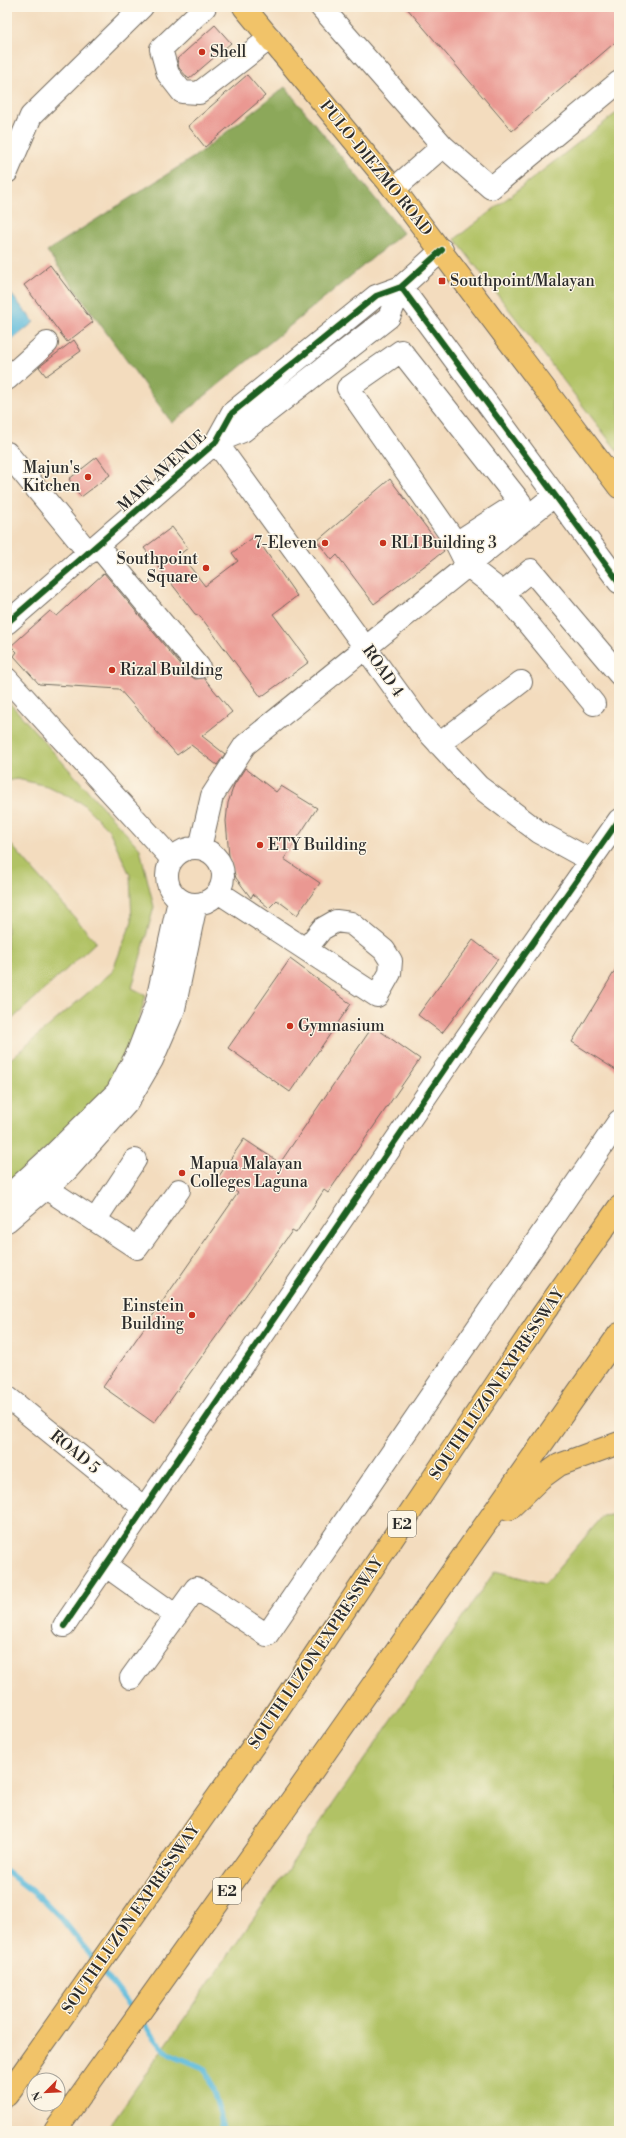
<svg xmlns="http://www.w3.org/2000/svg" width="626" height="2138" font-family="'Libre Bodoni',serif">
<style>
.green{fill:#b1c265;stroke:#6e7648}
.forest{fill:#8ca85a;stroke:#5c6a42}
.water{fill:#5fbcdd;stroke:#457484}
.lines{fill:none;stroke-linecap:round;stroke-linejoin:round}
.stream{stroke:#5fbcdd;stroke-width:5.5}
.building{fill:#ea9892}
.minor-casing{stroke:#71695e;stroke-width:24}
.major-casing{stroke:#71695e;stroke-width:24}
.highway-casing{stroke:#71695e;stroke-width:24}
.minor{stroke:#fff;stroke-width:22}
.major{stroke:#f1c369;stroke-width:22}
.highway{stroke:#f1c369;stroke-width:22}
.cycleway-casing{stroke:#fcf5e5;stroke-width:8}
.cycleway{stroke:#1b5e20;stroke-width:6}
.poi-dot{fill:#c8321e;stroke:#fcf5e5;stroke-width:1.5}
.labels{text-anchor:middle;dominant-baseline:central;stroke-width:3;stroke-linejoin:round;paint-order:stroke}
.shield{fill:#fcf5e5;stroke:#6a6863;stroke-width:1}
.shield-label{font-size:15px;font-weight:bold;fill:#2b2b2b}
.poi-label{font-size:16px;fill:#2b2b2b;stroke:#fcf5e5;text-anchor:start}
.street-label{font-size:16px;fill:#2b2b2b;stroke:#fcf5e5}
</style>
<rect width="100%" height="100%" fill="#fcf5e5"/>
<filter id="ink" filterUnits="userSpaceOnUse"><feTurbulence type="fractalNoise" baseFrequency=".025" numOctaves="2"/><feDisplacementMap in="SourceGraphic" scale="8" xChannelSelector="R" yChannelSelector="G"/><feConvolveMatrix kernelMatrix="1 2 1 2 8 2 1 2 1" color-interpolation-filters="sRGB"/></filter>
<filter id="wash" filterUnits="userSpaceOnUse"><feTurbulence type="fractalNoise" baseFrequency=".012" numOctaves="4" result="noise"/><feDisplacementMap in="SourceGraphic" scale="16" xChannelSelector="R" yChannelSelector="G"/><feGaussianBlur stdDeviation="0.9" result="paint"/><feColorMatrix in="noise" values="0 0 0 0 0 0 0 0 0 0 0 0 0 0 0 0 0 1.4 0 .05"/><feComposite in="paint" operator="in"/></filter>
<g filter="url(#wash)">
<rect width="100%" height="100%" fill="#f3dcbe"/>
<path class="green" d="M619,111v342l-164,-214z
M7,700l133,149 14,58 -22,81 14,7 -18,64 -20,32 -101,95v-124l105,-90 20,-51 -2,-46 -21,-45 -27,-27 -35,-17 -30,-7 -10,2z
M7,840l89,102 -89,82z
M619,1514v617h-513l389,-560 50,13 58,-68z"/>
<path class="forest" d="M285,87l118,146 -231,190 -125,-172 147,-94z"/>
<path class="water" d="M11,294l23,28 -27,22v-46z"/>
<g class="lines">
<path class="stream" d="M7,1872l35,27 20,20 33,42
M102,1970l33,42
M140,2019l26,33 40,17 14,44 3,18"/>
</g>
<g id="blocks">
<path class="building" d="M406,7h213v32l-107,92z
M215,25l16,18 -42,36 -10,-11 -2,-9z
M247,75l18,21 -60,51 -17,-21z
M50,265l43,57 -26,20 -43,-57z
M74,340l7,11 -35,25 -7,-9z
M97,457l13,18 -29,22 -12,-18z
M390,479l54,72 -70,53 -37,-49 -5,5 -15,-19z
M172,527l16,21 -8,6 25,32 33,-25 -6,-8 23,-17 42,60 -24,18 36,48 -48,35 -61,-81 -5,-2 -51,-66z
M104,573l85,102 6,4 9,-1 28,34 -30,24 23,18 -8,11 -26,-20 -14,10 -58,-66 -80,-5 -25,-28 3,-4 -6,-6 39,-35 7,5z
M245,768l31,24 5,-6 36,22 -33,51 36,24 -23,32 -20,-15 -8,8 -16,-14 -2,4 -15,-20 -7,-22 -3,-35 2,-18 6,-18z
M473,940l25,19 -56,74 -24,-18z
M290,959l61,45 -61,88 -62,-44z
M619,964v108l-47,-30z
M373,1026l47,33 -92,134 -4,-3 -28,43 -4,-2 -138,192 -51,-36 135,-194 -21,-14 27,-40 36,24z"/>
</g>
</g>
<g filter="url(#ink)">
<use href="#blocks" fill-opacity="0" stroke="#71695e" stroke-width="1"/>
<g class="lines">
<defs>
<path id="minor" d="M205,7l-44,42 7,25 14,18 17,1 71,-55
M321,7l122,139 48,42 128,-106
M7,172l24,-56 111,-109
M394,189l49,-43
M401,287l218,295
M7,379l40,-36
M216,442l204,281 58,63 61,46 51,28
M216,442l27,-11 146,-114 12,-30
M7,453l82,100
M456,543l64,-41 -119,-151 -53,37 108,155 11,22 36,28 28,-23 88,104
M98,546l101,121
M503,593l91,111
M7,623l209,-181 16,-29 144,-117 25,-9 41,-37
M7,679l165,180
M439,744l82,-62
M167 876a28 28 0 1 1 56 0a28 28 0 1 1-56 0Z
M200,848l12,-52 33,-51 310,-250
M218,892l159,104 13,-23 1,-12 -7,-11 -33,-27 -15,-2 -14,8 -16,20
M46,1188l91,60 42,-58
M7,1197l47,-43 63,-62 21,-40 18,-47 23,-105
M96,1219l39,-59
M7,1221l60,-51 60,-67 25,-43 22,-51 22,-105
M7,1397l137,111
M105,1565l71,51
M64,1626l388,-568 167,-238
M131,1678l65,-90 71,47 352,-514"/>
<path id="major" d="M244,7l150,182 225,298"/>
<path id="highway" d="M509,1509l32,-31 18,-13 60,-22
M7,2095l254,-360 282,-421 76,-107
M55,2131l246,-344 318,-453"/>
</defs>
<use href="#minor" class="minor-casing"/>
<use href="#major" class="major-casing"/>
<use href="#highway" class="highway-casing"/>
<use href="#minor" class="minor"/>
<use href="#major" class="major"/>
<use href="#highway" class="highway"/>
<defs>
<path id="cycleway" d="M401,287l218,295
M7,623l209,-181 16,-29 144,-117 25,-9 41,-37
M64,1626l388,-568 167,-238"/>
</defs>
<use href="#cycleway" class="cycleway-casing"/>
<use href="#cycleway" class="cycleway"/>
</g>
</g>
<g class="poi-dot">
<circle cx="202" cy="52" r="4"/>
<rect x="438" y="277" width="8" height="8" rx="2"/>
<circle cx="88" cy="477" r="4"/>
<circle cx="325" cy="543" r="4"/>
<circle cx="383" cy="543" r="4"/>
<circle cx="206" cy="568" r="4"/>
<circle cx="112" cy="670" r="4"/>
<circle cx="260" cy="845" r="4"/>
<circle cx="290" cy="1026" r="4"/>
<circle cx="182" cy="1173" r="4"/>
<circle cx="192" cy="1315" r="4"/>
</g>
<g class="labels">
<g class="shield">
<rect x="388" y="1511" width="28" height="26" rx="3"/>
<rect x="213" y="1878" width="28" height="26" rx="3"/>
</g>
<g class="shield-label">
<text x="402" y="1524">E2</text>
<text x="227" y="1891">E2</text>
</g>
<g class="poi-label">
<text x="210" y="52">Shell</text>
<text x="450" y="281">Southpoint/Malayan</text>
<text x="80" y="468" text-anchor="end">Majun's<tspan x="80" dy="18">Kitchen</tspan></text>
<text x="317" y="543" text-anchor="end">7-Eleven</text>
<text x="391" y="543">RLI Building 3</text>
<text x="198" y="559" text-anchor="end">Southpoint<tspan x="198" dy="18">Square</tspan></text>
<text x="120" y="670">Rizal Building</text>
<text x="268" y="845">ETY Building</text>
<text x="298" y="1026">Gymnasium</text>
<text x="190" y="1164">Mapua Malayan<tspan x="190" dy="18">Colleges Laguna</tspan></text>
<text x="184" y="1306" text-anchor="end">Einstein<tspan x="184" dy="18">Building</tspan></text>
</g>
<g class="street-label">
<text transform="translate(376 168) rotate(51)">PULO-DIEZMO ROAD</text>
<text transform="translate(162 471) rotate(-42)">MAIN AVENUE</text>
<text transform="translate(383 671) rotate(55)">ROAD 4</text>
<text transform="translate(497 1384) rotate(-56)">SOUTH LUZON EXPRESSWAY</text>
<text transform="translate(75 1452) rotate(39)">ROAD 5</text>
<text transform="translate(316 1653) rotate(-56)">SOUTH LUZON EXPRESSWAY</text>
<text transform="translate(131 1919) rotate(-55)">SOUTH LUZON EXPRESSWAY</text>
</g>
</g>
<rect width="626" height="2138" fill="none" stroke="#fcf5e5" stroke-width="24"/>
<g transform="translate(46 2092) rotate(246)"><circle r="19" fill="#fcf5e5" stroke="#a8a49b"/>
<path d="M0-3L7 15L0 10L-7 15Z" fill="#c8321e"/>
<text y="-6" font-size="11" font-weight="bold" text-anchor="middle" fill="#2b2b2b">N</text>
</g>
</svg>
